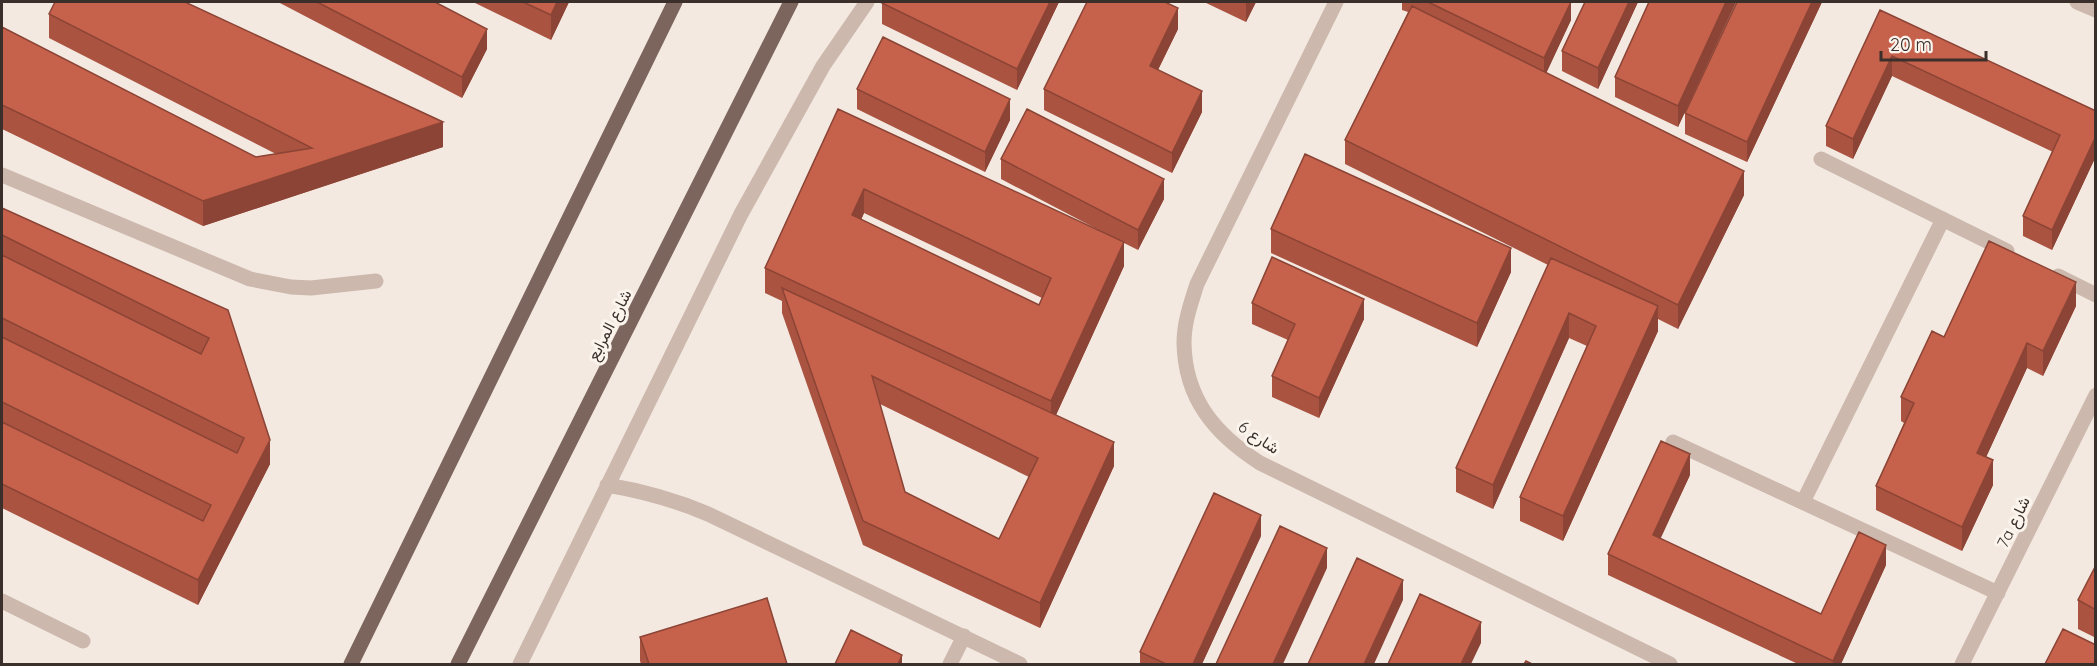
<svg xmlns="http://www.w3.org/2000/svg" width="2097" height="666" font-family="Quicksand,Vazirmatn,sans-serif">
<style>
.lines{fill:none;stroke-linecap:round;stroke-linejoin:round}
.minor{stroke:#ccb8ac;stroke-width:15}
.major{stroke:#7c655c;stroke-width:15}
.wall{fill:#aa5341;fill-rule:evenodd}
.shaded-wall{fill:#8b4435}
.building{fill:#c6614c;stroke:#8b4435;stroke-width:1.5;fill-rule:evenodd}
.labels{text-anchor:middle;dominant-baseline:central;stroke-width:6;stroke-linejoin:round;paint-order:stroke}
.street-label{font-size:16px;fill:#3a2f2b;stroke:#fbf4ed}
</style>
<rect width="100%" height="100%" fill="#f3e9e1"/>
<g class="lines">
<path class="minor" d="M1336,2l-139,282c-6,19 -13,38 -13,59 1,56 31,91 76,120l410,201
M2077,2l19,8
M1821,159l186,92
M2,175l248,104 41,8 20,1 65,-7
M2058,276l38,19
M1673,442l325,151
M607,485c36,6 68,15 101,29l312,150
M1803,502l140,-283
M2,601l81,40
M520,664l221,-450 82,-148 44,-64
M950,664l14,-28
M1962,664l134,-269"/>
<path class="major" d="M351,664l324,-662
M458,664l333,-662"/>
</g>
<path class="wall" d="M278,2h157l52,47 -25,49z
M473,2h96l-18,38z
M1059,2l-42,88 -135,-66v-21z
M1204,2h52l-10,20z
M1402,2h169v18l-25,53 198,122 -66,134 -20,-10v12l-95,210 -43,-20v-24l67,-151 -18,-8 -76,171 -37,-17v-24l92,-203 -203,-101v-24l63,-128 -6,-2z
M1585,2h53l-40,87 -36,-18v-20z
M1649,2h87l-58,125 -63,-30v-20z
M1822,2l-75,160 -62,-28v-21z
M1880,10l216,101v45l-44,94 -29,-14v-20l30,-64 -161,-76 -39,83 -27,-13v-20z
M49,14l394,133 -240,79 -201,-97v-102l254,130 20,-3 -227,-116z
M1178,29l-20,41 44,42 -30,61 -128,-63v-21z
M857,89l153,31 -25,52 -128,-63z
M838,109l276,129 -113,-59v-20l163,40 -26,51 -14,-7v23l-68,149 58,51 -74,162 -177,-83 -81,-232v-12l-17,-8v-25zM864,213l178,85 -3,7 -178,-85zM880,404l149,73 -30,62 -94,-47z
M2,208l226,102 42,154 -72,141 -196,-97z
M1271,229l240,43 -34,75 -206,-94z
M1252,303l112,16 -45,99 -47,-21v-21l16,-36 -36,-16z
M2076,306l-33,70 -16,-8 -41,89 7,28 -31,66 -86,-41v-24l28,-63 -3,-2v-24l43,-60z
M1690,475l-30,63 161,76 65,-49 -45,99h-43l-190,-89v-21z
M1261,536l-59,128h-62v-12z
M2096,565v73l-18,-9v-29z
M640,637l147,27h-146l-1,-3z"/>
<path class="shaded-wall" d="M557,2h12l-18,38v-25z
M1050,2h9l-42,88v-21z
M1246,2h10l-10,20z
M1571,2v18l-27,58v-20z
M1629,2h9l-40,87v-21z
M1726,2h10l-58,125v-21z
M1812,2h10l-75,160v-20z
M1178,8v21l-28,57v-20z
M487,29v20l-25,49v-21z
M1892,56v20l-39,83v-20z
M1202,91v21l-30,61v-20z
M1010,99v21l-25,52v-20z
M443,122v25l-240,79v-25z
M2096,136v20l-44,94v-20z
M1744,171v24l-66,134v-24z
M1164,179v20l-26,51v-20z
M864,189v24l-12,27v-25z
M1124,242v24l-73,160v-25z
M1511,248v24l-34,75v-24z
M2076,282v24l-33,70v-25z
M1364,299v20l-45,99v-20z
M1658,306v25l-95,210v-25z
M1569,313v25l-76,171v-24z
M2027,343v25l-50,109v-24z
M270,440v24l-72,141v-25z
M1114,442v24l-74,162v-25z
M1690,454v21l-37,80v-20z
M1993,460v25l-31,66v-24z
M1261,515v21l-59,128h-9z
M1886,545v20l-45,99h-8v-3z
M1327,548v20l-44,96h-10z
M1403,580v20l-29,64h-10z
M1481,622v21l-10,21h-10z
M902,655v9h-4z"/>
<path class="building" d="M55,2h130l258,120 -240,79 -201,-96v-78l254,130 56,-9 -263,-134z
M317,2h118l52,27 -25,48z
M523,2h34l-6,13z
M883,2h167l-33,67 -135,-66z
M1087,2h78l13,6 -28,58 52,25 -30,62 -128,-64z
M1428,2h143l-27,56z
M1585,2h44l-31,66 -36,-17z
M1649,2h77l-48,104 -63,-29z
M1737,2h75l-65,140 -62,-29z
M1412,6l332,165 -66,134 -333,-165z
M1880,10l216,101v25l-44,94 -29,-14 37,-81 -168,-79 -39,83 -27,-13z
M883,37l127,62 -25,53 -128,-63z
M838,109l286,133 -73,159 -286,-133zM864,189l187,89 -12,27 -187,-90z
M1027,109l137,70 -26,51 -137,-71z
M1305,154l206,94 -34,75 -206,-94z
M2,208l226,102 42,130 -72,140 -196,-96v-62l201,99 8,-16 -209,-103v-65l235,116 7,-15 -242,-120v-63l199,99 8,-16 -207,-103z
M1989,241l87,41 -33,69 -16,-8 -50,110 16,7 -31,67 -86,-41 38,-83 -13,-6 31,-66 12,6z
M1272,257l92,42 -45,99 -47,-22 23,-52 -43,-21z
M1551,258l107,48 -95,210 -43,-19 76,-171 -27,-13 -76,172 -37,-17z
M782,288l332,154 -74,161 -177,-82zM872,376l166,82 -39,81 -94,-47z
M1661,441l29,13 -37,81 168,79 38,-82 27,13 -53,116 -225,-107z
M1214,493l47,22 -68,149h-27l-26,-12z
M1280,526l47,22 -54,116h-57z
M1357,558l46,22 -39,84h-56z
M2096,565v45l-18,-10z
M1420,594l61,28 -20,42h-73z
M767,598l20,66h-138l-9,-27z
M2063,629l33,16v19h-51z
M851,630l51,25 -4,9h-63z
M1526,661l6,3h-8z"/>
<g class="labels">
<g class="street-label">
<text transform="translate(609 325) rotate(-63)">شارع المرابع</text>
<text transform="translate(1259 437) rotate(34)">شارع 6</text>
<text transform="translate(2013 522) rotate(-64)">7a شارع</text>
</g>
</g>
<rect width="2097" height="666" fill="none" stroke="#3a2f2b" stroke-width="6"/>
<path d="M1881 51v9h105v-9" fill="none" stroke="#3a2f2b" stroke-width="3"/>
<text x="1890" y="51" font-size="18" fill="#3a2f2b" stroke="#fbf4ed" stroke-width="4.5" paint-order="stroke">20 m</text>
</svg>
